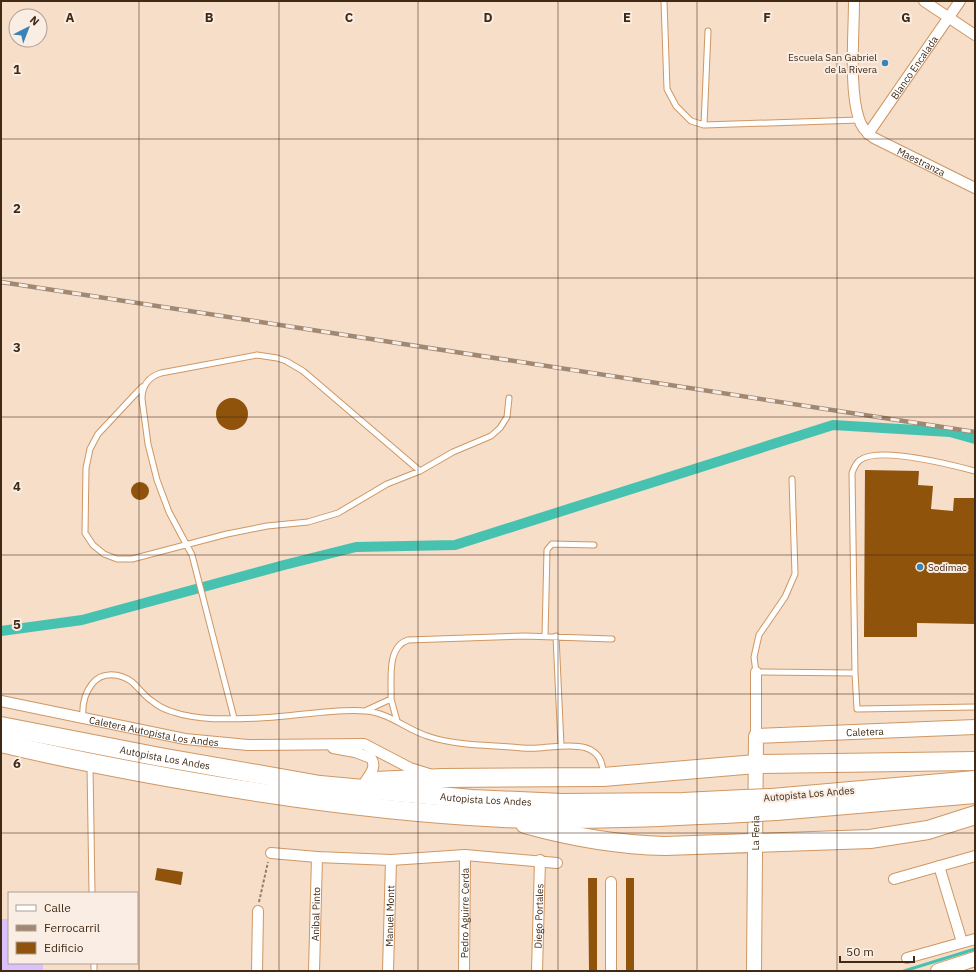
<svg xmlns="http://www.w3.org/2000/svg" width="976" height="972" font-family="'IBM Plex Sans',sans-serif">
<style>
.green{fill:#d8c1fc}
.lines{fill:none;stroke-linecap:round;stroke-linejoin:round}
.stream{stroke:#47c1b0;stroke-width:3}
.canal{stroke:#47c1b0;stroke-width:10}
.building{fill:#8f530c}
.service-casing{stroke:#cf9763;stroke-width:7}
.minor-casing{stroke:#cf9763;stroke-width:12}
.secondary-casing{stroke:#cf9763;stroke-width:16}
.motorway-casing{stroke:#cf9763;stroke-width:20}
.path{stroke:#947d68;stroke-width:2;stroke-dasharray:3 2;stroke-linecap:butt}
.service{stroke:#fff;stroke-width:5}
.minor{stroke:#fff;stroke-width:10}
.secondary{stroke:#fff;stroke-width:14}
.motorway{stroke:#fff;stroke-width:18}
.rail-casing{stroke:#a08873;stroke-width:4.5}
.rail{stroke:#faede3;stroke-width:3;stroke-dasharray:9;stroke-linecap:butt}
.motorway-bridge-casing{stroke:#cf9763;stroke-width:20;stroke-linecap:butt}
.motorway-bridge{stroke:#fff;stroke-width:18}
.grid{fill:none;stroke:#412a15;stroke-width:1;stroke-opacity:0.55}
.poi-dot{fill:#3a83b7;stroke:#faede3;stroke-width:1.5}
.labels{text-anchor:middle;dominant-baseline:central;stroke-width:4;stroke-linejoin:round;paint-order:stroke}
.poi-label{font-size:10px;fill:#412a15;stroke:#faede3;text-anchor:end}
.street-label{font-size:10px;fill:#412a15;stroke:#faede3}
.grid-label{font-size:13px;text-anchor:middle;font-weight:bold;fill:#412a15;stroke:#faede3;stroke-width:4;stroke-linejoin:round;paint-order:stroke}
</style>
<rect width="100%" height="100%" fill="#f6dec9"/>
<path class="green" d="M1,919h8v44h34v8h-42z"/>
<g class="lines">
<path class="stream" d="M904,971l71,-22"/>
<path class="canal" d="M1,631l81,-11 202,-55 72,-18 99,-2 378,-120 117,7 25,7"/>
</g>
<path class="building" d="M216 414a16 16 0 1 1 32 0a16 16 0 1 1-32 0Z
M865,470l54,1 -1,14 15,1 -2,23 22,2 1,-13h21v126l-58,-1v14h-53z
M131 491a9 9 0 1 1 18 0a9 9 0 1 1-18 0Z
M157,868l26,4 -2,13 -26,-5z
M588,878h9v93h-8z
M626,878h8v93h-8z"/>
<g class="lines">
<defs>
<path id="service" d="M664,1l3,88 9,17 15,15 13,4 155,-5
M704,125l4,-94
M142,387l-44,47 -8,15 -4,19 -1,65 8,12 11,9 13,5h15l95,-25 40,-8 41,-4 30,-9 49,-29 33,-13 33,-19 38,-16 9,-8 7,-11 2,-19
M792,479l3,95 -10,23 -26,38 -5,22 2,15 99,1 -3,-200c2,-5 3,-9 8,-13 20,-14 92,5 115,11
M545,636l2,-86 5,-6 42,1
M556,636l5,110
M855,673l2,36 118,-2
M391,699c1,-18 -5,-52 17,-59l117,-4 87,3
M367,710l24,-11 6,22
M83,718c-1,-12 1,-24 9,-34 10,-13 28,-11 40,-2 7,6 12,14 20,19 6,5 14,9 21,11 26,9 60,7 87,6 33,-1 75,-10 106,-7 23,2 40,18 61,25 26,9 57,9 84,11 9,1 18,2 27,1 23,-1 65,-12 65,26
M234,718l-42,-163 -23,-43 -12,-32 -9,-36 -6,-45c0,-13 6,-22 19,-26l96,-18 20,3 9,3 17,10 117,100
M90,766l2,127
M94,963v8"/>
<g id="minor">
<path id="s1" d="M854,1c0,32 -5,89 5,118 2,8 8,14 15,19l101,50"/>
<path d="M924,1l51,34"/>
<path id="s2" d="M868,134l92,-133"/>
<path id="s3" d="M1,701l184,38 63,6 116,-1 46,24 19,6"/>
<path d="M756,736v-64"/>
<path d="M333,748l22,4 16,6c6,9 -1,16 -6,24"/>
<path d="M271,853l46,4 74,3 74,-5 92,8"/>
<path d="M939,866l23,76"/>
<path d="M894,879l81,-23"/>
<path d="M907,958l68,-19"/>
<path d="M257,971l1,-60"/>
<path id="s4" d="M314,971l3,-114"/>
<path id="s5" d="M388,971l3,-111"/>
<path id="s6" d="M464,971l1,-116"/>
<path id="s7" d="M537,971l3,-111"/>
<path d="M611,971v-89"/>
</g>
<g id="secondary">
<path id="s8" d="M754,971l2,-235 219,-9"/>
<path d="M938,971l37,-12"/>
</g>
<g id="motorway">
<path id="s9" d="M1,726l159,31 160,28 152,14 91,4 120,-1 61,-3"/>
<path d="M1,743c62,15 125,27 188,38 104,18 208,32 314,37 80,3 160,-1 240,-5"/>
<path d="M374,781l69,-3 160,-1 153,-13 219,-3"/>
<path d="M772,798l203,-18"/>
<path d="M776,811l199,-17"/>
<path d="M525,824c47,13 91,21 140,22l205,-7 58,-9 47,-15"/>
</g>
</defs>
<use href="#service" class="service-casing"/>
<use href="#minor" class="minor-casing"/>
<use href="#secondary" class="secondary-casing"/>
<use href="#motorway" class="motorway-casing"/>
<path class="path" d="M259,902l9,-40"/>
<use href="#service" class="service"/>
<use href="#minor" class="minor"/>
<use href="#secondary" class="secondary"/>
<use href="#motorway" class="motorway"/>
<defs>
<path id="rail" d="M1,282l974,150"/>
</defs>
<use href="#rail" class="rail-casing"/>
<use href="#rail" class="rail"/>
<defs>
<path id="motorway-bridge" d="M744,799l28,-1
M743,813l33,-2"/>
</defs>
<use href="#motorway-bridge" class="motorway-bridge-casing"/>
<use href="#motorway-bridge" class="motorway-bridge"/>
</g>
<path class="grid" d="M139,1v970M279,1v970M418,1v970M558,1v970M697,1v970M837,1v970M1,139h974M1,278h974M1,417h974M1,555h974M1,694h974M1,833h974"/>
<g class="poi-dot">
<circle cx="885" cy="63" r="4"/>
<circle cx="920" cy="567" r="4"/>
</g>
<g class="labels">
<g class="poi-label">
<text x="877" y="57">Escuela San Gabriel<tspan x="877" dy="12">de la Rivera</tspan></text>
<text x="928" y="567" text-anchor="start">Sodimac</text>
</g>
<g class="street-label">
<text stroke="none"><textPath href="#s2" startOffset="81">Blanco Encalada</textPath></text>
<text stroke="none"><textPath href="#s1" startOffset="196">Maestranza</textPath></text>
<text stroke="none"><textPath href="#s8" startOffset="344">Caletera</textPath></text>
<text stroke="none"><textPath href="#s3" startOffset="156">Caletera Autopista Los Andes</textPath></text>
<text stroke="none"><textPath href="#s9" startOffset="167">Autopista Los Andes</textPath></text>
<text transform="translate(809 794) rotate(-5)">Autopista Los Andes</text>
<text stroke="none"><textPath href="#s9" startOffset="491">Autopista Los Andes</textPath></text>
<text stroke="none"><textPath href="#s8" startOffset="138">La Feria</textPath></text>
<text stroke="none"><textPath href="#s6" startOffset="58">Pedro Aguirre Cerda</textPath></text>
<text stroke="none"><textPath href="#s4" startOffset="57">Aníbal Pinto</textPath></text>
<text stroke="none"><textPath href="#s5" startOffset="55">Manuel Montt</textPath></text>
<text stroke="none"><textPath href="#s7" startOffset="55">Diego Portales</textPath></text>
</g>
</g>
<g class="grid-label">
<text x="70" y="22">A</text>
<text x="209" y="22">B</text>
<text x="349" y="22">C</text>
<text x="488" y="22">D</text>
<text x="627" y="22">E</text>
<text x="767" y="22">F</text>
<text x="906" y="22">G</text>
<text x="17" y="74">1</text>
<text x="17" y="213">2</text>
<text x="17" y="352">3</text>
<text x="17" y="491">4</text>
<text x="17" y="629">5</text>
<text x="17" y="768">6</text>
</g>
<rect width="976" height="972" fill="none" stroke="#412a15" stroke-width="4"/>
<rect x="8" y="892" width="130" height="72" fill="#faede3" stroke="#b09f91"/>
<rect x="16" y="905" width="20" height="6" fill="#ffffff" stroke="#b09f91"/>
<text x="44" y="912" font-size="12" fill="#412a15">Calle</text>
<rect x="16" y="925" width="20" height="6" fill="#a08873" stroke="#b09f91"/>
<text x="44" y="932" font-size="12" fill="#412a15">Ferrocarril</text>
<rect x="16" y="942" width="20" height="12" fill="#8f530c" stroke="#b09f91"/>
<text x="44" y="952" font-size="12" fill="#412a15">Edificio</text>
<g transform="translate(28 28) rotate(42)"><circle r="19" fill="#faede3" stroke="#b09f91"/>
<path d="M0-3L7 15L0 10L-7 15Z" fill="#3a83b7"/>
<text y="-6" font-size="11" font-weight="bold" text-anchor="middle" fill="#412a15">N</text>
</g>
<path d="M840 956v6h74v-6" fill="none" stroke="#412a15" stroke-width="2"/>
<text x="846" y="956" font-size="12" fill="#412a15" stroke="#faede3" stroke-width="3" paint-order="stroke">50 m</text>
</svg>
